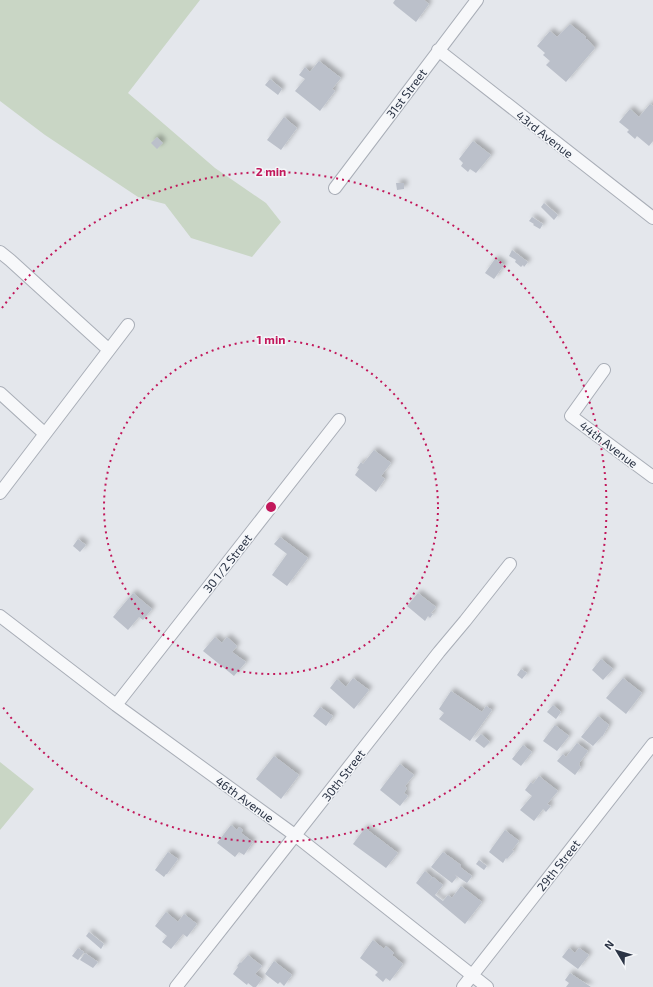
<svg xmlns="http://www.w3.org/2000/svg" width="653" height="987" font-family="'Exo 2',sans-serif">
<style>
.green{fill:#c9d6c5}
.building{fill:#bbc0ca;filter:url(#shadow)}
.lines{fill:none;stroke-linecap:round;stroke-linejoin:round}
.minor-casing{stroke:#a9aeb7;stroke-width:14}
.minor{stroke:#f7f8fa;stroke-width:12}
.ring{fill:none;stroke:#c2185b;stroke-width:2;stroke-dasharray:2 4}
.labels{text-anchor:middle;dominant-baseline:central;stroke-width:3;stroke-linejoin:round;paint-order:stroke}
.street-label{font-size:12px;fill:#2b3445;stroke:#f4f6f9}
.centre{fill:#c2185b;stroke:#f4f6f9;stroke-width:2}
.ring-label{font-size:12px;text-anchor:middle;font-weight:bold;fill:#c2185b;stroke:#f4f6f9;stroke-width:3;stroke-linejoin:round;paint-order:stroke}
</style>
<defs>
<filter id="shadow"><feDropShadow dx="3.5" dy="-3.5" stdDeviation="2" flood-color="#0004"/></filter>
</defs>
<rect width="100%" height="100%" fill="#e4e7ec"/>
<path class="green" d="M0,0h200l-72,93 87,75 51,35 15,19 -29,35 -61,-19 -26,-34 -27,-7 -93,-62 -45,-34z
M0,762l34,27 -34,41z"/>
<path class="building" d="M395,0h29l5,4 -13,18 -20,-16 -3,-3z
M570,24l16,13 -1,2h2l8,9 -29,34 -20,-17 4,-4 -7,-6 2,-2 -8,-7 13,-15 7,6z
M319,61l22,17 -9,11 3,2 -15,20 -25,-20 10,-12 -6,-4 6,-8 5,5z
M270,79l12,10 -4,6 -13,-10z
M650,104l3,2v35l-4,5 -12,-10 -2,3 -8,-7 2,-2 -10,-8 11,-13 9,8z
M284,117l13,11 -16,22 -14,-10z
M157,137l6,6 -6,6 -6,-6z
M473,141l18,14 -15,18 -6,-4 -2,3 -7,-6 2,-3 -4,-4z
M396,183h8v6l-7,1z
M544,203l14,12 -4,5 -13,-13z
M532,217l11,7 -3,5 -7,-4 1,-1 -5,-3z
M512,250l16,12 -4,5 -1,-2 -2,2 -6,-5 1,-2 -7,-4z
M495,259l9,6 -10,14 -9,-6z
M374,450l17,13 -10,13 4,3 -9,13 -21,-17 4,-6 -2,-1 4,-6 2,2z
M280,537l28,21 -21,28 -15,-11 15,-21 -13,-10z
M78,539l8,6 -6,7 -7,-6z
M133,593l19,16 -9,11 -4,-3 -11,13 -15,-13z
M418,593l18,14 -5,6 2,1 -3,4 -2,-2 -3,5 -18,-15z
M215,637l7,6 5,-6 10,9 -5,6 14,10 -12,14 -31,-25z
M601,659l12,10 -10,11 -11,-10z
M521,669l6,4 -5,6 -5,-4z
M353,678l16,12 -15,19 -24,-21 7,-9 9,8z
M623,678l19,15 -16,21 -20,-16z
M451,691l31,21 4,-6 6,4 -22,31 -31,-22 5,-6 -5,-4z
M553,705l8,7 -5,7 -9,-7z
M320,707l13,9 -7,10 -13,-10z
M598,716l11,9 -7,12v-1l-9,10 -12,-9z
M555,725l14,11 -12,15 -14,-10z
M481,734l9,8 -6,6 -9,-7z
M577,743l11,8 -8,11 -1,3 2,2 -6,8 -18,-14 6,-7 3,3z
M523,745l9,7 -11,14 -9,-7z
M274,756l25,19 -18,24 -25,-20z
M400,764l14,11 -9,11 2,2 -3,5 4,3 -8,10 -20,-16z
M539,776l19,15 -11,13 4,2 -5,6 -3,-3 -9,12 -14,-11 12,-14 -7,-6 6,-8 2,2z
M231,825l6,5 2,-3 4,3 -2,3 12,9 -9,13 -5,-3 -4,5 -18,-14z
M365,828l33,25 -12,15 -33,-24z
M505,830l14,11 -7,9 2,1 -7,8 -1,-1 -3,5 -14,-11z
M168,852l10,7 -11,15h-1l-2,3 -9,-7z
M443,852l18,13 -1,2 12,9 -5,7 -13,-9 3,3 -5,6 -21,-16z
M479,860l8,6 -3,4 -8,-6z
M425,871l7,6 -6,8 7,-8 10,8 -8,10 8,6 5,-6 4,3 9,-12 21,16 -17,22 -49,-41z
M166,912l12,10 6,-8 13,10 -10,13 -4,-3 -12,15 -9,-7 5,-6 -12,-10z
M89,932l15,12 -3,5 -15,-13z
M373,940l11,9 2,-3 8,7 -2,2 11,9 -13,17 -4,-3 -3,4 -8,-7 3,-3 -18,-14z
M78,948l6,4 -6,8 -6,-4z
M569,948l6,5 4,-5 10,7 -11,14 -16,-12z
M85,953l13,9 -5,6 -13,-8z
M248,955l14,11 -7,8 7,5 -6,8h-3l-5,-4 -1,2 -14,-11 5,-7 -1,-1 3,-4 1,1z
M274,961l18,14 -8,11 -4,-4 -2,2 -13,-10z
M570,973l21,14h-25l3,-4 -4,-3z"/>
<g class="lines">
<defs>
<path id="minor" d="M438,50l215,168
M335,188l142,-188
M0,252l10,8 99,90
M604,370l-33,46 82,61
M0,393l45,41
M0,493l128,-168
M0,616l116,89 180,131 191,151
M116,705l223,-285
M176,987l263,-335 26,-31 45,-57
M463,987l190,-243"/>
</defs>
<use href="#minor" class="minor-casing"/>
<use href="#minor" class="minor"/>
</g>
<g class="ring">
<circle cx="271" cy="507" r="167"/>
<path d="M2 308A335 335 0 1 1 2 706"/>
</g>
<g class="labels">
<g class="street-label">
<text transform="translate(406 93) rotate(-53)">31st Street</text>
<text transform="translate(545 134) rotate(38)">43rd Avenue</text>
<text transform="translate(609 444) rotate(37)">44th Avenue</text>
<text transform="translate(227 563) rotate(-52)">30 1/2 Street</text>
<text transform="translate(343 775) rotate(-52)">30th Street</text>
<text transform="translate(245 799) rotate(36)">46th Avenue</text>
<text transform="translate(558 865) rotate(-52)">29th Street</text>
</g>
</g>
<circle cx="271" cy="507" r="6" class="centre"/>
<g class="ring-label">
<text x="271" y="176">2 min</text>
<text x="271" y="344">1 min</text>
</g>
<g transform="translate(617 951) rotate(308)" stroke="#f4f6f9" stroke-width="3" paint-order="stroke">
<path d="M0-3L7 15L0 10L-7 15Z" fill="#2b3445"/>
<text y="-6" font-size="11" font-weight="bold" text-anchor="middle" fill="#2b3445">N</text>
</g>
</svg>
